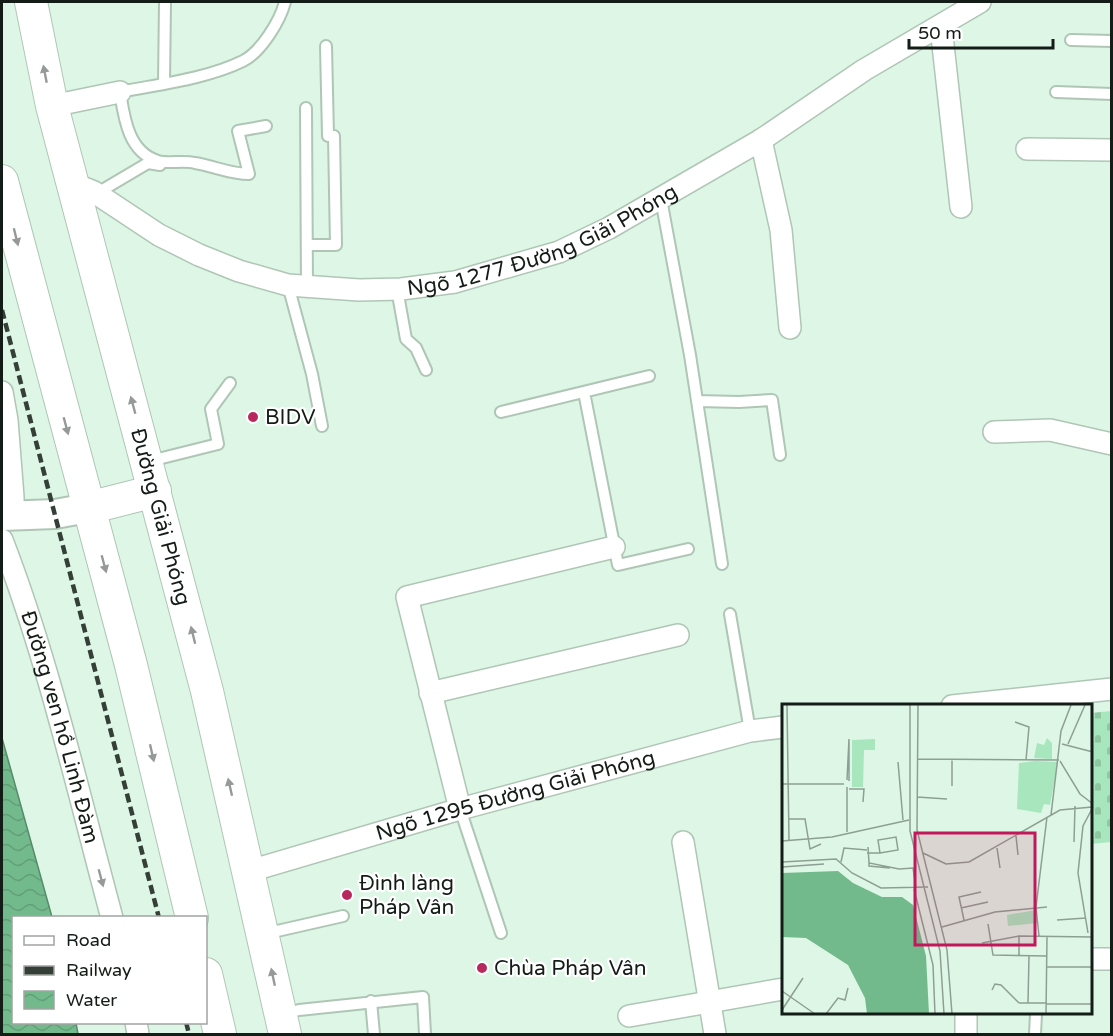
<svg xmlns="http://www.w3.org/2000/svg" width="1113" height="1036" font-family="'Varela Round',sans-serif">
<style>
.cemetery{fill:url(#cemetery-stones)}
.water{fill:url(#water-waves);stroke:#568b69;stroke-width:1.5}
.lines{fill:none;stroke-linecap:round;stroke-linejoin:round}
.lane-casing{stroke:#afc6b6;stroke-width:14}
.street-casing{stroke:#afc6b6;stroke-width:24}
.secondary-casing{stroke:#afc6b6;stroke-width:32}
.primary-casing{stroke:#afc6b6;stroke-width:34}
.lane{stroke:#fff;stroke-width:10}
.street{stroke:#fff;stroke-width:21}
.secondary{stroke:#fff;stroke-width:28}
.primary{stroke:#fff;stroke-width:32}
.rail{stroke:#343f38;stroke-width:4.5;stroke-dasharray:9 4.5;stroke-linecap:butt}
.oneway{fill:#959997}
.poi-dot{fill:#b7295c;stroke:#fff;stroke-width:2}
.labels{text-anchor:middle;dominant-baseline:central;stroke-width:4.5;stroke-linejoin:round;paint-order:stroke}
.street-label{font-size:21px;fill:#141c17;stroke:#fff}
.poi-label{font-size:21px;fill:#141c17;stroke:#fff;text-anchor:start}
.inset-road{fill:none;stroke:#8d9f93;stroke-width:1.5}
.view{fill:#c2185b;fill-opacity:0.15;stroke:#c2185b;stroke-width:3}
.inset-edge{fill:none;stroke:#141c17;stroke-width:3}
</style>
<defs>
<pattern id="cemetery-stones" width="16" height="16" patternUnits="userSpaceOnUse" patternTransform="scale(1.5)"><rect width="16" height="16" fill="#a8e7bd"/><path d="M2 7V4a2 2 0 0 1 4 0v3zM10 15v-3a2 2 0 0 1 4 0v3z" fill="#90c6a2"/></pattern>
<pattern id="water-waves" width="16" height="10" patternUnits="userSpaceOnUse" patternTransform="scale(1.5)"><rect width="16" height="10" fill="#72ba8c"/><path d="M0 5q4-4 8 0t8 0" fill="none" stroke="#629f78"/></pattern>
</defs>
<rect width="100%" height="100%" fill="#def6e5"/>
<path class="cemetery" d="M1111,711v131l-20,2v-131z"/>
<path class="water" d="M2,738l50,179 -38,1v104l62,1 2,11h-76z"/>
<g class="lines">
<defs>
<path id="lane" d="M1071,40l41,1
M164,83l1,-81
M1056,92l56,2
M306,108l1,179
M266,126l-28,5 11,43c-19,0 -35,-8 -54,-11 -12,-3 -26,1 -37,-2 -30,-9 -34,-44 -38,-69 40,-8 86,-13 123,-31 18,-9 37,-40 42,-59
M95,192h4l49,-29 12,2
M661,199l29,156 32,209
M307,245h29l-2,-109h-6l-2,-90
M288,285l24,89 10,52
M397,289l9,50 10,9 10,22
M584,392l34,173 70,-16
M697,401l42,1 33,-2 8,55
M501,412l148,-36
M150,461l68,-17 -7,-35 19,-26
M730,614l20,117
M460,809l41,124
M264,934l79,-18
M371,1001l3,33
M284,1014l15,-4 124,-13 2,37
M1035,1034l1,-20"/>
<g id="street">
<path d="M941,27l20,180"/>
<path d="M52,106l68,-14"/>
<path d="M761,140l20,90 9,98"/>
<path d="M1027,149l85,1"/>
<path id="s1" d="M74,184l20,8 65,43 40,20 40,16 49,14 71,5 42,-1 54,-7 104,-30 50,-24 152,-88 103,-70 116,-68"/>
<path d="M2,392l5,28 6,77v9l-7,10"/>
<path d="M994,432l56,-2 62,14"/>
<path id="s2" d="M2,540c47,122 76,252 110,378"/>
<path d="M430,693l248,-58"/>
<path d="M952,706l160,-17"/>
<path d="M460,809l-53,-212 207,-50"/>
<path d="M683,842l32,192"/>
<path id="s3" d="M250,871l210,-62 290,-78 33,-4"/>
<path d="M1090,959h22"/>
<path d="M966,1014v20"/>
<path d="M629,1016l154,-27"/>
<path d="M136,1022l2,12"/>
</g>
<path id="secondary" d="M2,516l53,-2 33,-6"/>
<g id="primary">
<path id="s4" d="M31,2l21,104 155,585 78,343"/>
<path d="M2,181l129,484 61,253"/>
<path d="M88,508l67,-17"/>
<path d="M206,974l14,60"/>
</g>
</defs>
<use href="#lane" class="lane-casing"/>
<use href="#street" class="street-casing"/>
<use href="#secondary" class="secondary-casing"/>
<use href="#primary" class="primary-casing"/>
<use href="#lane" class="lane"/>
<use href="#street" class="street"/>
<use href="#secondary" class="secondary"/>
<use href="#primary" class="primary"/>
<path class="rail" d="M2,310l157,608
M186,1022l3,12"/>
</g>
<defs><path id="oneway-solid" d="M-6-.8H1V-3.2L6.5 0L1 3.2V.8H-6Z" transform="scale(1.5)"/></defs>
<g class="oneway">
<use href="#oneway-solid" transform="translate(45 74) rotate(-101)"/>
<use href="#oneway-solid" transform="translate(16 237) rotate(76)"/>
<use href="#oneway-solid" transform="translate(133 405) rotate(-105)"/>
<use href="#oneway-solid" transform="translate(66 426) rotate(75)"/>
<use href="#oneway-solid" transform="translate(104 564) rotate(75)"/>
<use href="#oneway-solid" transform="translate(193 635) rotate(-104)"/>
<use href="#oneway-solid" transform="translate(152 753) rotate(77)"/>
<use href="#oneway-solid" transform="translate(230 787) rotate(-103)"/>
<use href="#oneway-solid" transform="translate(101 878) rotate(75)"/>
<use href="#oneway-solid" transform="translate(273 977) rotate(-102)"/>
</g>
<g class="poi-dot">
<circle cx="253" cy="417" r="6"/>
<circle cx="347" cy="895" r="6"/>
<circle cx="482" cy="968" r="6"/>
</g>
<g class="labels">
<g class="street-label">
<text stroke="none"><textPath href="#s1" startOffset="502">Ngõ 1277 Đường Giải Phóng</textPath></text>
<text stroke="none"><textPath href="#s4" startOffset="531">Đường Giải Phóng</textPath></text>
<text stroke="none"><textPath href="#s2" startOffset="196">Đường ven hồ Linh Đàm</textPath></text>
<text stroke="none"><textPath href="#s3" startOffset="276">Ngõ 1295 Đường Giải Phóng</textPath></text>
</g>
<g class="poi-label">
<text x="265" y="417">BIDV</text>
<text x="359" y="883">Đình làng<tspan x="359" dy="24">Pháp Vân</tspan></text>
<text x="494" y="968">Chùa Pháp Vân</text>
</g>
</g>
<g transform="translate(782 704)">
<rect width="310" height="310" fill="#def6e5"/>
<path d="M93,35v11h-11l-1,37h-11v-47z" fill="#a8e7bd"/>
<path d="M265,34l5,5v16l-18,-1 3,-15 7,2zM253,57l23,1 -8,43 -6,-1 -3,9 -24,-4 2,-46zM254,206l1,13 -29,3 -1,-11z" fill="#a8e7bd"/>
<path d="M56,167l15,12 29,14h20l11,8 13,51 3,58h-62l-2,-16 -17,-33 -42,-27 -24,-1v-64z" fill="#72ba8c"/>
<path class="inset-road" d="M5,1l2,135M128,1v126l30,120 4,63M136,1l-1,125 30,120 5,64M233,18l14,5 -3,33M280,40l31,8M286,40l17,-39M135,55l142,1M278,57l20,33 13,10M116,58l5,58M65,76l2,-41v42M0,80h62M170,82v-27M65,83v45M67,85h15l-1,13M135,93l30,2M269,111l10,-84 10,-26M6,115h17l5,30 11,-5M234,132l2,19M0,137l50,-4 77,-17M292,138l1,-36M86,143l1,16 30,6 14,-1 3,20M215,144l3,20M85,149h13l18,-3 -2,-13 -18,3 2,13M141,149l23,11 23,-2 91,-52 32,-3M0,158l54,-3 16,14 29,15 47,-1M59,158l3,-14 23,2M87,159v3l21,2M0,163l42,-3M132,185l19,76 2,49M179,204l27,-6M182,216l-5,-23 22,-5M275,216l29,-2M206,220l5,31 54,1M160,223l53,-15 52,-5M306,229l-10,-60 5,-47 10,-19M237,232v19M257,232l-3,-29 11,-90M200,239l37,-7 74,1M265,263h46M210,286l3,-6 6,1 18,18M0,287l33,23M237,299h28M246,299l1,-47M265,300h46M0,306l21,-32M44,310l12,-16 7,2 3,-12M264,310l1,-77"/>
<path class="view" d="M133,129h120v112h-120z"/>
<rect width="310" height="310" class="inset-edge"/>
</g>
<rect width="1113" height="1036" fill="none" stroke="#141c17" stroke-width="6"/>
<rect x="12" y="916" width="195" height="108" fill="#ffffff" stroke="#a1a4a2" stroke-width="1.5"/>
<rect x="24" y="936" width="30" height="9" fill="#ffffff" stroke="#a1a4a2" stroke-width="1.5"/>
<text x="66" y="946" font-size="18" fill="#141c17">Road</text>
<rect x="24" y="966" width="30" height="9" fill="#343f38" stroke="#a1a4a2" stroke-width="1.5"/>
<text x="66" y="976" font-size="18" fill="#141c17">Railway</text>
<rect x="24" y="991" width="30" height="18" fill="url(#water-waves)" stroke="#a1a4a2" stroke-width="1.5"/>
<text x="66" y="1006" font-size="18" fill="#141c17">Water</text>
<path d="M909 39v9h144v-9" fill="none" stroke="#141c17" stroke-width="3"/>
<text x="918" y="39" font-size="18" fill="#141c17" stroke="#ffffff" stroke-width="4.5" paint-order="stroke">50 m</text>
</svg>
